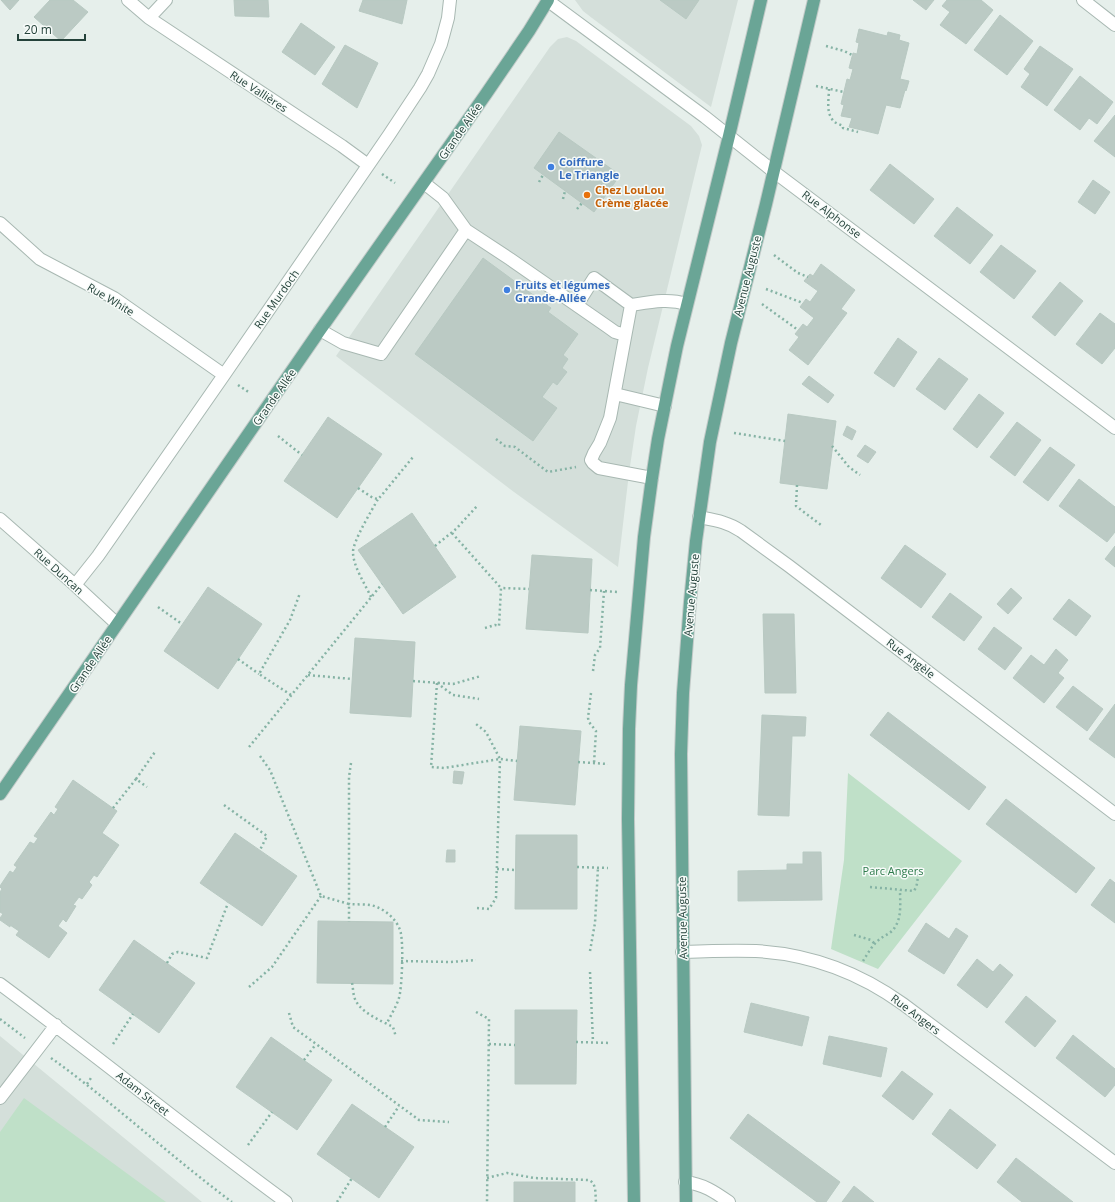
<svg xmlns="http://www.w3.org/2000/svg" width="1115" height="1202" font-family="'Open Sans',sans-serif">
<style>
.built{fill:#d4dfda}
.green{fill:#bfe0c8}
.building{fill:#bbcac4;stroke:#b8c9c2}
.lines{fill:none;stroke-linecap:round;stroke-linejoin:round}
.minor-casing{stroke:#a8b8b2;stroke-width:14}
.major-casing{stroke:#c2cac8;stroke-width:14}
.path{stroke:#86b3a5;stroke-width:2.5;stroke-dasharray:2 3;stroke-linecap:butt}
.minor{stroke:#fff;stroke-width:12}
.major{stroke:#6aa596;stroke-width:12}
.shop-dot{fill:#3f7fe0;stroke:#f7fbf9;stroke-width:1.5}
.food-dot{fill:#e8710a;stroke:#f7fbf9;stroke-width:1.5}
.labels{text-anchor:middle;dominant-baseline:central;stroke-width:3;stroke-linejoin:round;paint-order:stroke}
.street-label{font-size:11px;fill:#24423a;stroke:#f7fbf9}
.shop-label{font-size:11px;font-weight:bold;fill:#366cbe;stroke:#f7fbf9;text-anchor:start}
.food-label{font-size:11px;font-weight:bold;fill:#c56008;stroke:#f7fbf9;text-anchor:start}
.park-label{font-size:11px;fill:#2d7a4b;stroke:#f7fbf9}
</style>
<rect width="100%" height="100%" fill="#e6efeb"/>
<path class="built" d="M575,0h163l-27,107 -119,-89 -9,-7z
M567,37l9,4 115,85 8,10 3,9 -54,223 -12,58 -7,47 -11,94 -104,-75 -178,-136 214,-309 8,-8z
M0,1036l202,166h-202z"/>
<path class="green" d="M848,773l114,88 -84,108 -47,-20 13,-89z
M24,1098l142,104h-166v-70z"/>
<path class="building" d="M1,0h18l-9,10z
M50,0h23l15,12 -27,29 -27,-24z
M234,0h34l1,17 -34,-1z
M363,0h44l-5,24 -43,-13z
M660,0h39l-13,19z
M913,0h21l-8,10z
M947,0h34l12,10 -27,34 -26,-19 10,-13 -8,-6z
M1000,15l33,26 -26,34 -33,-25z
M301,23l34,24 -20,28 -33,-23z
M859,29l28,7 1,-4 12,3 -1,5 10,3 -9,36 9,2 -3,10 -1,-1 -5,18 -14,-3 -8,29 -29,-7 3,-9 -11,-2 3,-11 -3,-1 6,-25 3,1 3,-11 -4,-1 4,-15 4,1 2,-11 -3,-1z
M345,45l33,18 -21,45 -35,-24z
M1040,46l33,23 -26,37 -26,-19 9,-13 -6,-5z
M1080,76l33,26 -16,22 -8,-6 -9,12 -26,-20z
M1115,115v42l-21,-16z
M559,132l61,43 -26,37 -60,-44z
M890,164l44,35 -20,25 -44,-34z
M1093,180l17,12 -15,22 -17,-12z
M957,207l36,28 -23,29 -36,-28z
M1001,245l35,26 -22,28 -34,-27z
M483,258l68,50 -3,4 30,22 -15,21 5,4 -6,9 5,4 -10,13 -4,-3 -11,15 15,11 -24,33 -118,-87z
M821,264l34,26 -14,19 6,4 -39,52 -19,-15 10,-13 -4,-3 8,-10 4,3 7,-9 -14,-11 6,-8 4,3 8,-11 -14,-10 6,-7 3,2z
M1060,282l23,19 -28,35 -23,-19z
M1100,313l15,11v24l-13,16 -26,-20z
M898,338l19,14 -23,35 -20,-14z
M939,358l29,21 -23,31 -29,-21z
M809,376l25,19 -6,8 -26,-19z
M979,394l25,19 -27,35 -24,-19z
M788,414l48,7 -9,68 -47,-6z
M328,417l54,37 -45,64 -53,-37z
M1017,422l24,18 -26,36 -25,-19z
M847,426l9,5 -4,9 -9,-5z
M865,445l11,7 -8,11 -11,-7z
M1050,447l25,18 -27,36 -25,-19z
M1079,479l36,28v25l-8,10 -48,-36z
M412,513l44,64 -53,37 -45,-64z
M905,545l41,29 -25,34 -40,-30z
M1115,546v21l-10,-8z
M532,555l60,4 -4,74 -62,-4z
M208,587l54,37 -44,65 -54,-38z
M1011,588l11,10 -14,16 -11,-10z
M950,593l32,24 -18,24 -32,-24z
M1069,599l22,17 -15,20 -23,-17z
M763,614h31l2,79h-31z
M994,627l28,21 -17,22 -27,-21z
M355,638l60,4 -4,75 -61,-4z
M1056,649l12,11 -10,13 6,5 -20,25 -31,-25 18,-23 13,10z
M1073,686l30,23 -16,22 -31,-24z
M1115,704v54l-26,-19z
M888,712l98,75 -17,23 -99,-75z
M762,715l44,2 -1,19h-13l-3,80 -31,-1z
M520,726l61,5 -6,74 -61,-5z
M454,771l10,1 -2,12 -9,-1z
M73,780l44,31 -15,22 17,12 -22,32 -3,-2 -5,7 3,3 -10,14 -3,-2 -6,8 3,1 -10,16 -3,-3 -5,7 9,7 -18,25 -33,-23 3,-4 -9,-6v2l-10,-7v-2l3,-4 -3,-2v-20l2,-3 -2,-2v-1l10,-15 3,2 4,-6 -3,-2 16,-23 4,2 4,-6 -4,-2 17,-24 3,3 4,-6 -3,-2z
M1006,799l89,69 -19,25 -90,-69z
M235,833l62,43 -35,50 -62,-43z
M516,835h61v74h-62z
M447,850h8v12h-9z
M803,852h18l1,48 -84,1v-30l49,-1v-6h16z
M1110,879l5,4v40l-24,-18z
M318,921l75,1v62l-76,-1z
M926,923l23,16 7,-11 12,8 -24,38 -36,-23z
M134,940l61,43 -36,50 -60,-43z
M977,959l16,13 7,-8 13,11 -26,33 -30,-23z
M1026,996l30,25 -21,26 -30,-25z
M751,1003l58,14 -7,29 -58,-14z
M515,1010h62l-1,74h-61z
M1073,1035l42,34v16l-10,12 -49,-39z
M829,1036l58,12 -6,29 -58,-13z
M271,1037l61,43 -35,50 -61,-43z
M902,1071l31,23 -20,26 -31,-24z
M352,1104l62,43 -35,51 -62,-44z
M950,1109l46,36 -19,24 -45,-35z
M748,1114l92,68 -14,20h-9l-87,-64z
M1016,1158l57,44h-51l-25,-20z
M514,1182h61v20h-61z
M854,1186l20,16h-32z"/>
<g class="lines">
<defs>
<path id="minor" d="M128,0l21,18 193,128 26,19
M547,0l158,117 68,54 342,257
M1083,0l32,25
M149,18l17,-18
M424,183l19,15 23,32 44,29 98,68 7,5 10,3
M0,223l40,36 74,39 110,77
M577,305l17,-27 37,27c19,-3 37,-7 56,-1
M631,305l-21,113 -10,25 -6,10 -3,7 2,3 6,5 53,10
M320,330l23,13 38,11 85,-124
M615,394l50,12
M699,517c15,3 29,5 42,14l48,35 326,248
M0,519l75,66 42,39
M75,585l23,-29 126,-181 165,-240 31,-47 8,-14 13,-30 7,-26 2,-18
M682,952c25,-1 49,-2 74,-1 54,3 104,22 147,53l212,159
M0,984c96,71 189,147 286,218
M0,1098l56,-73
M685,1182c18,2 30,10 44,20"/>
<path id="major" d="M0,794l320,-464 166,-236 43,-63 19,-31
M634,1202l-6,-383 1,-90 2,-44 13,-148 8,-59 6,-39 19,-93 52,-210 32,-136
M686,1202l-5,-448 2,-61 7,-91 6,-61 14,-99 21,-99 35,-139 48,-204"/>
</defs>
<use href="#minor" class="minor-casing"/>
<use href="#major" class="major-casing"/>
<path class="path" d="M826,46l18,5 8,4
M816,86l28,6
M829,89c0,9 -3,22 3,30 2,4 7,5 11,7v2l15,4
M382,174l13,9
M539,182l4,-7
M563,199l2,-8
M577,209l5,-6
M774,255l24,18 10,4
M766,289l37,14
M762,304l36,26
M238,385l12,8
M734,433l51,8
M278,436l24,19
M496,439l9,7 10,1 33,25 28,-5
M832,446l17,21 11,8
M797,485l-1,21 25,19
M358,488l15,10 5,1 3,-3 32,-39
M452,533l49,55
M435,546l21,-17 22,-24
M590,590l27,2
M371,597c-6,-13 -18,-31 -18,-45 0,-11 19,-42 25,-53
M158,607l24,17
M485,628l10,-3 4,1 2,-38 28,1
M238,659l21,15
M593,671l2,-16 5,-7 4,-57
M308,675l44,4
M413,681l40,3 28,-8
M437,683l-6,84 13,1 56,-9 -14,-27 -10,-8
M437,683l16,12 26,4
M591,693l-3,25 1,4 7,9 -2,32
M291,695l-32,-21 31,-54 10,-27
M249,747l133,-163
M260,756l10,14 51,126 28,8v18
M578,762l30,2
M351,763l-2,14v127c9,1 21,-1 30,4 9,4 18,13 21,22 4,10 2,58 -1,68 -3,9 -8,17 -12,25
M136,779l19,-27
M224,805l43,31 -7,14
M113,808l23,-29 11,8
M577,867l31,1
M497,869l19,1
M870,887l44,4c4,-7 4,-12 3,-20
M477,908l12,1 7,-11 4,-139 17,2
M854,935l17,5 4,4
M590,951l5,-28 3,-56
M401,961l49,1 26,-2
M863,961c5,-8 10,-17 17,-22 5,-4 12,-6 15,-12 7,-10 5,-26 5,-37
M167,963l5,-9 6,-2 29,6 21,-55
M590,972l3,70
M352,983c1,4 1,9 2,13 4,16 26,24 39,31l3,10
M249,987l23,-20 49,-71
M476,1012l13,7 -2,183
M289,1013l4,14 126,93 30,2
M0,1019l25,19
M576,1042l35,1
M113,1044l20,-30
M489,1044l26,1
M51,1058c63,45 119,98 181,144
M304,1060l12,-16
M87,1084l4,-6
M385,1127l14,-21
M248,1145l24,-33
M487,1178l20,-5 27,5 55,2c8,4 6,14 7,22
M337,1202l15,-24"/>
<use href="#minor" class="minor"/>
<use href="#major" class="major"/>
</g>
<g class="shop-dot">
<circle cx="551" cy="167" r="4"/>
<circle cx="507" cy="290" r="4"/>
</g>
<circle class="food-dot" cx="587" cy="195" r="4"/>
<g class="labels">
<g class="street-label">
<text transform="translate(259 91) rotate(33)">Rue Vallières</text>
<text transform="translate(460 131) rotate(-55)">Grande Allée</text>
<text transform="translate(832 214) rotate(37)">Rue Alphonse</text>
<text transform="translate(747 276) rotate(-76)">Avenue Auguste</text>
<text transform="translate(111 299) rotate(31)">Rue White</text>
<text transform="translate(276 299) rotate(-55)">Rue Murdoch</text>
<text transform="translate(274 397) rotate(-55)">Grande Allée</text>
<text transform="translate(59 571) rotate(42)">Rue Duncan</text>
<text transform="translate(691 595) rotate(-85)">Avenue Auguste</text>
<text transform="translate(911 658) rotate(37)">Rue Angèle</text>
<text transform="translate(90 664) rotate(-56)">Grande Allée</text>
<text transform="translate(682 918) rotate(-91)">Avenue Auguste</text>
<text transform="translate(916 1014) rotate(37)">Rue Angers</text>
<text transform="translate(143 1093) rotate(38)">Adam Street</text>
</g>
<g class="shop-label">
<text x="559" y="161">Coiffure<tspan x="559" dy="13">Le Triangle</tspan></text>
<text x="515" y="284">Fruits et légumes<tspan x="515" dy="13">Grande-Allée</tspan></text>
</g>
<g class="food-label">
<text x="595" y="189">Chez LouLou<tspan x="595" dy="13">Crème glacée</tspan></text>
</g>
<g class="park-label">
<text x="893" y="870">Parc Angers</text>
</g>
</g>
<path d="M18 34v6h67v-6" fill="none" stroke="#24423a" stroke-width="2"/>
<text x="24" y="34" font-size="12" fill="#24423a" stroke="#f7fbf9" stroke-width="3" paint-order="stroke">20 m</text>
</svg>
